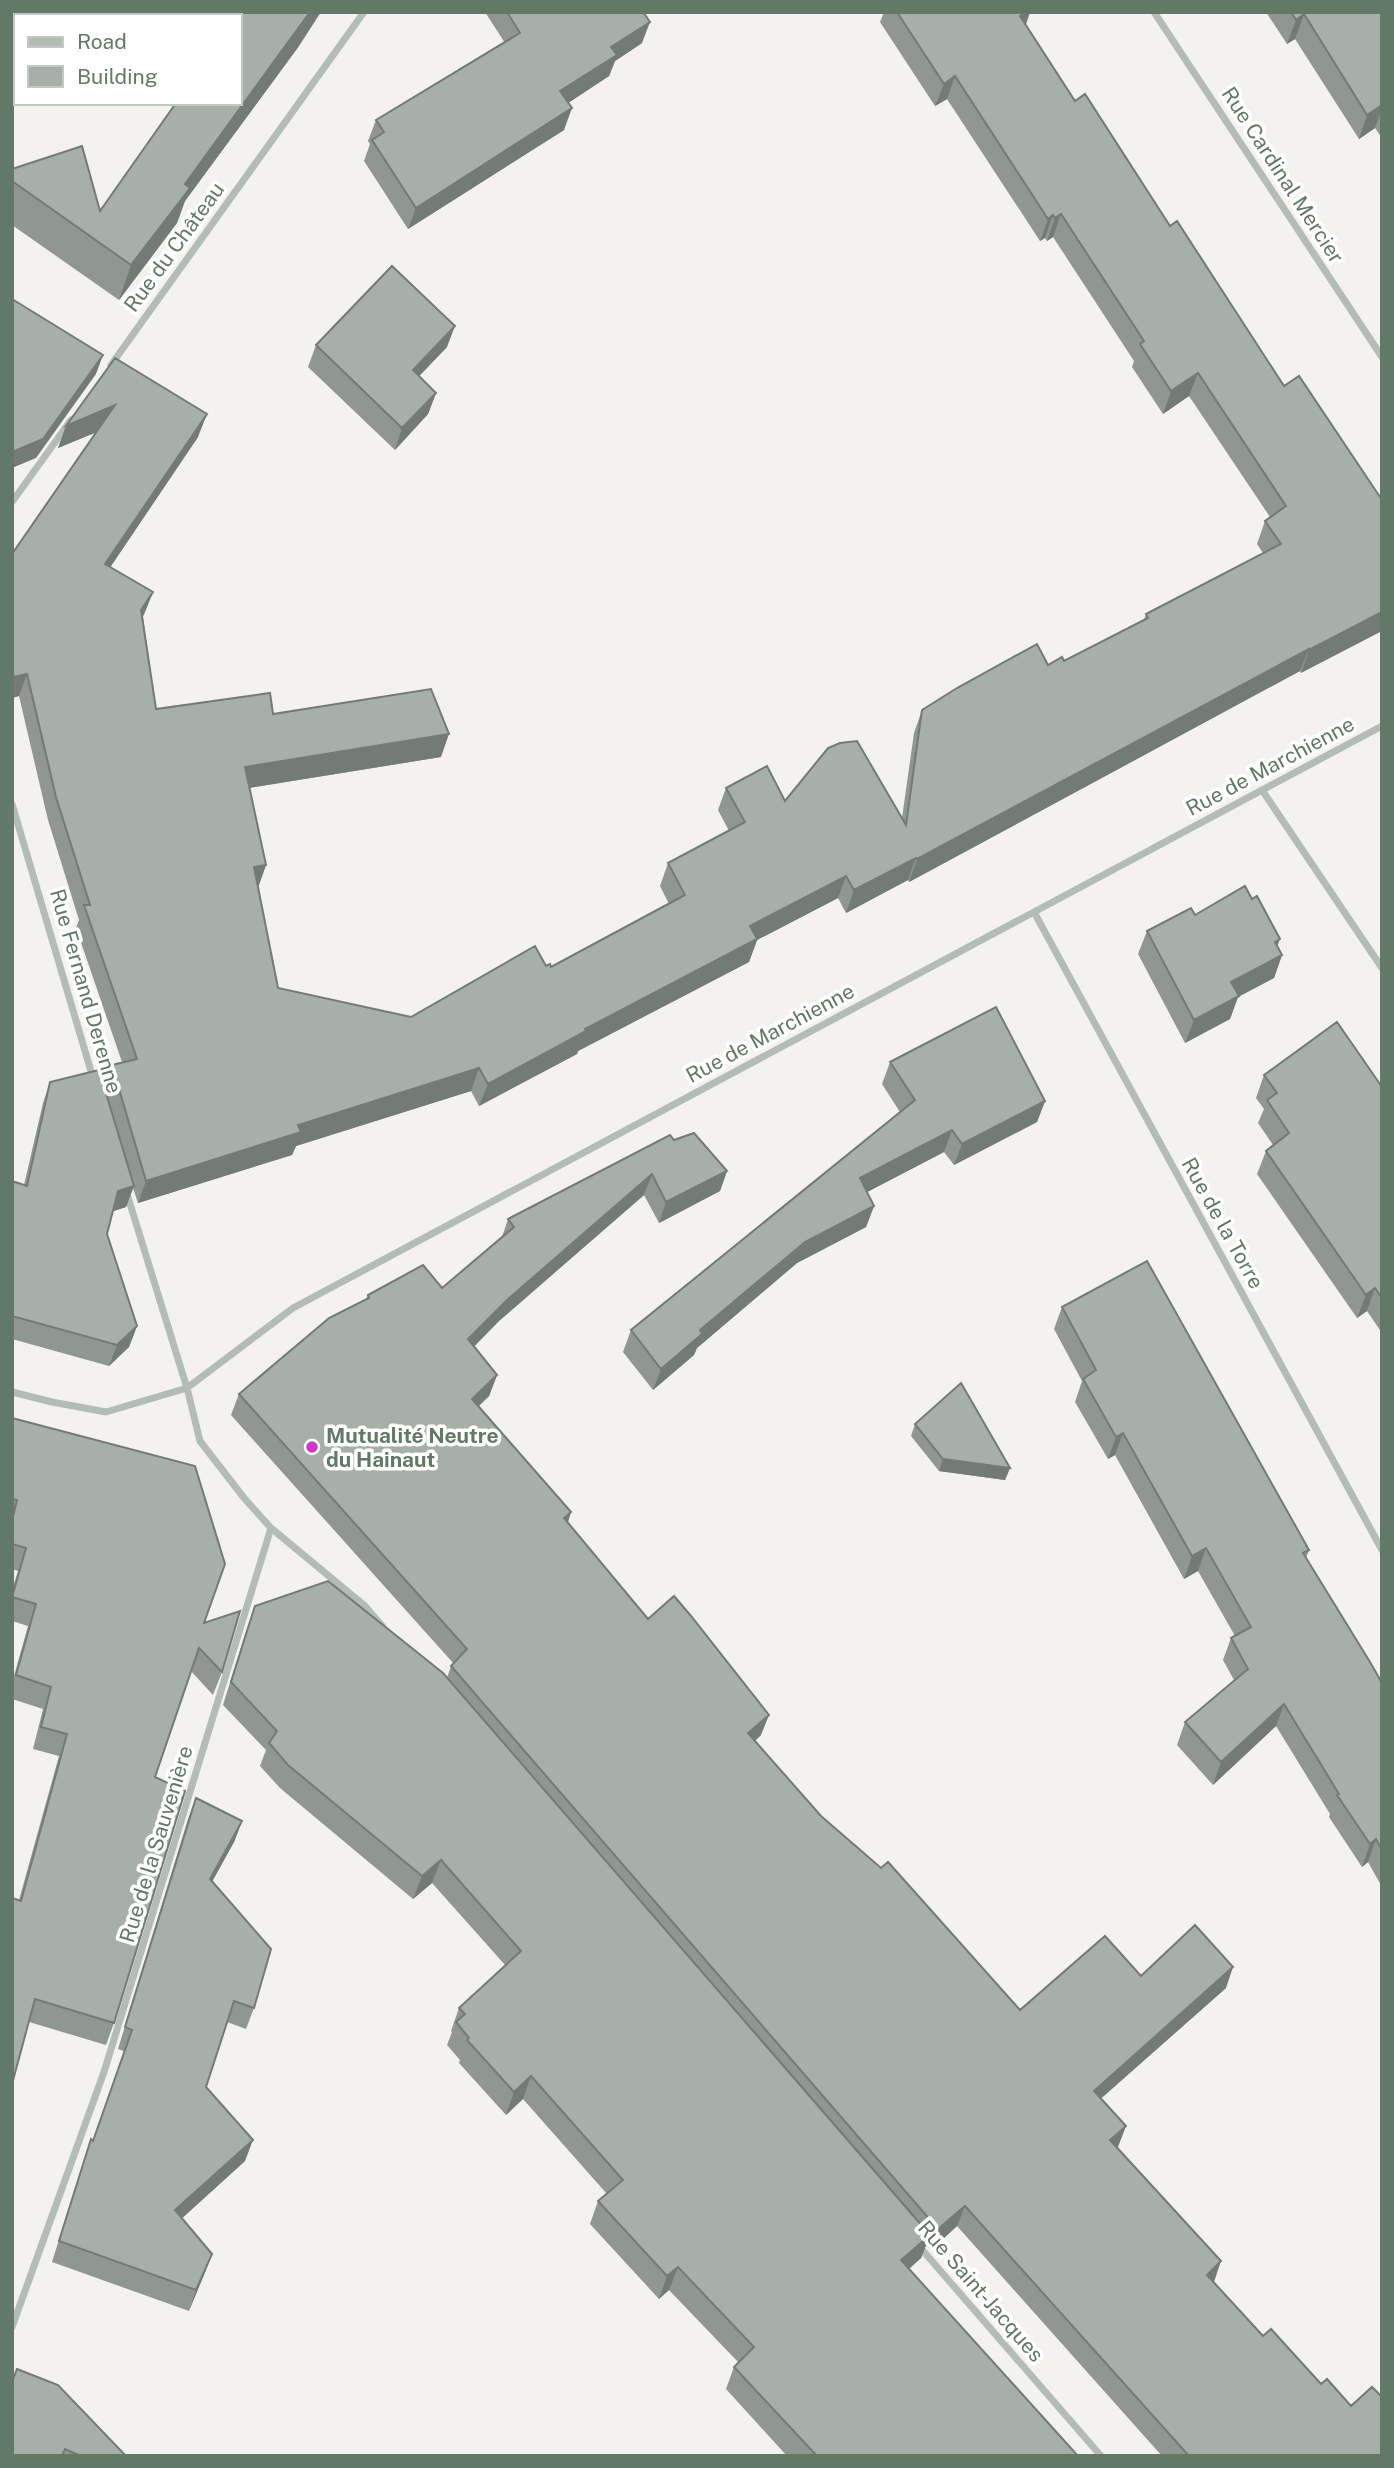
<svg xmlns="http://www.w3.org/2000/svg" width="1394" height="2468" font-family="'Public Sans',sans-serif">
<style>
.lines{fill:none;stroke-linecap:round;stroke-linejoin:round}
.minor{stroke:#b4bcb6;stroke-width:7}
.wall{fill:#8f9790}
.shaded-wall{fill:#747b76}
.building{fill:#a6b0a8;stroke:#747b76;stroke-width:2}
.poi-dot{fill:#ce37c7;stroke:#fff;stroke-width:2.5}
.labels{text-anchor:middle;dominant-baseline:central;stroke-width:7;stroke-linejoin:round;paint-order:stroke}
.street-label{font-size:21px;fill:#637968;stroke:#fff}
.poi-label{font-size:21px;font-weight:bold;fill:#637968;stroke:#fff;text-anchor:start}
</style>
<rect width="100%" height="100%" fill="#f4f1f1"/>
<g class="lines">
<path class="minor" d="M1154,12l228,345
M111,365l253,-353
M12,502l59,-82
M1262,790l120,178
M12,804l81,274
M1034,912l348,638
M127,1194l60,194 13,53 44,57 27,30 94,78 18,21
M12,1392l40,10 54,10 81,-24 106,-80 1089,-582
M918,2245l183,211
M12,2327l92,-255 167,-544"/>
</g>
<path class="wall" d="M485,12h158l-1,31 -27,18 -6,15 -41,27 -4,27 -156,99 -44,-68 6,-17 -2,-3 8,-21 129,-77z
M884,12h146l-4,13 49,76 95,125 114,160 98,114 -81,173 -1,-2 -391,211 -1,-2 -62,33 -8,-15 -81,42 -8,22 -171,89 -1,3 -98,52 -8,-15 -175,55 -4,9 -154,48 -5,-15 -7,19 -13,4 -6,23 30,92 -8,21 -20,19 -97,-27v-158l12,4 19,-82 7,-21 54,4 8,-21 10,-3 -46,-134 3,-8 -31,-100 -29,-124 -7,2v-144l84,-122 -38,16 8,-22 132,11 -88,130 43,25 -10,25 13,92 117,5 168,43 -192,31 17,77 -8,22 20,101 133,29 135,-51 5,1 118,-63 -9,-18 8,-23 61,-32 -11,-21 8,-22 59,13 117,17 12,-85 8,-23 126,-45 16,-4 80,-41 2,-6 117,-61 -6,-9 8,-23 5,-4 -81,-121 -26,18 -31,-47 2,-6 -81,-124 -6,4 -2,-3 -5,3 -93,-142 -12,7 -55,-84z
M1266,12h116v126l-7,-10 -16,11 -64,-100 -8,5z
M299,46l-114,155 -8,22 -58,77 -107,-75v-56l88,42z
M316,345l131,2 -28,29 17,17 -8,21 -33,36 -87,-83z
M1195,915l82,31 5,9 -8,23 -36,19 -8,22 -45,24 -47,-89 9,-23z
M890,1062l155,39 -8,21 -83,43 -10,-13 -77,40 7,14 -8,21 -69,36 -100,85 -3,7 -41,35 -30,-38 8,-22 269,-218 -18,-28z
M1264,1075l118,12v246l-15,-22 -10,7 -100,-144 9,-23 7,-6 -15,-22 6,-14 -8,-11z
M674,1140l53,31 -7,20 -61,32 -15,-28 -145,126 -25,26 23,28 -8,21 -10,10 92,106 -3,10 80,97 113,116 -6,6 66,75 199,194 121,-34 85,12 -125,110 25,28 -9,21 97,135 49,54 119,120h-220l-205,-230 -26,24 -5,-5 -5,13 -12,11 170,187h-292l-61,-67 8,-22 4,-5 -69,-72 -10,9 -69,-75 8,-23 9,-7 -84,-95 -17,16 -47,-52 1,-3 -13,-15 5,-13 -1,-1 8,-23 47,-42 -74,-83 -19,16 -133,-111 -20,-22 6,-16 -43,-45 24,-77 8,-22 192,72 4,-12 3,-2 -223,-249 8,-21 127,-95 2,-4 74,-7 60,-51 6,-18z
M1062,1307l247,243 -3,8 76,125v204l-14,-25 -6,5 -33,-50 1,-3 -54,-88 -63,59 -36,-40 8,-23 49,-42 -11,-20 8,-22 4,-2 -37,-65 -14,8 -69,-124 -7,4 -33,-57 7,-21 -28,-52z
M12,1418l192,205 18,49 -9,23 -22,-24 -36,106 -41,246 -8,22 -77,-23 -10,-122 40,-144 -26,-7 10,-40 -31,-10v-16l16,-57 -16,-5v-31l6,-19 -6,-2z
M915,1424l95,44 -5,12 -66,-9 -28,-35z
M196,1798l46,23 -8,21 -22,39 42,127 -8,21 -19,-7 -21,65 39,74 -63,57 30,36 -23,57 -137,-49 32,-102 7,-21 2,1 31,-89 -6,-2 70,-230z
M12,2382l114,74h-114z"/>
<path class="shaded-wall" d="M310,12h11l-22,34 -114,155 -8,22 -58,77 12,-35 54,-81z
M1026,12h4l-7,19 -3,-15z
M1304,14l-9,25 -8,5 9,-24z
M650,22l-8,21 -27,18 -6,15 -56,37 7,-22 51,-44z
M955,76l-8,23 -12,7 9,-22z
M1382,105v4l-7,19 -16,11 8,-24z
M572,108l-8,22 -156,99 8,-21z
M1061,214l-8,23 -6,4 8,-23z
M1053,215l-8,23 -5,3 8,-22z
M455,326l-8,21 -42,44 8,-21z
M103,355l-7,19 -60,84 -24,10v-16z
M1198,373l-9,23 -26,18 8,-23z
M436,393l-8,21 -33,36 7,-22z
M115,405l-8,23 -49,20 8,-22z
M207,414l-9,23 -101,150 8,-23z
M153,592l-9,22 -11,19 8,-23z
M1382,612v19l-81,42 8,-23z
M1309,649l-9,22 -391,211 8,-23z
M27,674l-8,22 -7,2v-16l2,-5z
M449,734l-8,23 -205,33 9,-23z
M916,858l-8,22 -62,33 8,-23z
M266,865l-8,23 -4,-21z
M846,876l-8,22 -81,42 -8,22 -171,89 -1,3 -98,52 9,-22 97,-55 165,-103z
M1280,939l-8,22 10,-6 -8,23 -36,19 -8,22 -45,24 9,-23 37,-38 44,-40z
M479,1068l-8,23 -175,55 -4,9 -154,48 8,-22 152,-56z
M1045,1101l-8,21 -83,43 8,-21z
M952,1130l-8,22 -92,48 8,-22z
M727,1171l-7,20 -61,32 7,-21z
M652,1174l-8,21 -145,126 -39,39 8,-21 39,-39z
M134,1186l-8,21 -15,5 7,-21z
M874,1206l-8,21 -69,36 -100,85 -3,7 -41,35 8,-21 39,-39 105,-88z
M1375,1288l-8,23 -10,7 9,-23z
M137,1326l-8,21 -20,19 8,-21z
M497,1375l-8,21 -25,23 8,-20z
M1123,1433l-8,22 -7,4 8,-22z
M943,1459l67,9 -5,12 -66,-9z
M571,1512l-7,21v-15z
M1206,1548l-8,23 -14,8 8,-23z
M1284,1704l-8,22 -63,59 8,-23z
M769,1715l-8,20 -21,19 8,-21z
M242,1821l-8,21 -32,58 8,-21z
M1376,1839l-8,23 -6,5 8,-23z
M441,1860l-9,23 -19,16 9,-23z
M1233,1967l-7,21 -139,123 7,-20z
M531,2076l-8,23 -17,16 8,-23z
M1126,2126l-8,21 -15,14 7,-21z
M253,2140l-8,21 -77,70 7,-21z
M965,2206l-8,20 -26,24 7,-21z
M930,2235l-9,23 -28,25 8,-23z
M212,2254l-8,21 -15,36 7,-21z
M1221,2261l-7,21 -7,-7z
M678,2267l-9,23 -10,9 8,-23z"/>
<path class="building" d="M182,12h128l-125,172 5,4 -59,77 -119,-84v-12l70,-23 18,65 76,-108h64v-87h-60z
M507,12h136l7,10 -39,25 6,8 -57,36 12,17 -156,100 -44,-68 12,-8 -8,-12 144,-87z
M897,12h129l-6,4 55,85 10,-7 85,132 7,-5 107,165 15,-10 83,124v112l-73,38v-1l-392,210 -1,-1 -62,32 -8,-14 -96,50 7,13 -172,90 1,2 -98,53 -9,-16 -181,57 3,7 -155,49 -34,-116 25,-6 -53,-154h6l-34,-108 -29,-123 -13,3 -2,-8v-115l103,-149 -49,21 49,-68 92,56 -102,150 48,28 -12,18 15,99 114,-16 3,21 158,-25 18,45 -204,33 21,98 -12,2 24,121 133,29 124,-71 11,20 4,-2 1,3 134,-72 -17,-32 77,-41 -19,-34 41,-22 18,35 43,-53 12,-5 17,-2 49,84 16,-115 35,-22 80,-44 11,21 14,-8 2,4 84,-43 -2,-4 135,-70 -16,-23 21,-15 -88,-133 -27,18 -31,-47 4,-3 -83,-127 -6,4 -2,-3 -5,4 -93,-143 -11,8z
M1291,12h91v93l-15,10 -63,-101 -8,6z
M392,266l63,60 -42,44 23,23 -34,35 -86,-83z
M12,299l91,56 -60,84 -31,13z
M1245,886l7,13 5,-3 23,43 -5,3 7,13 -51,27 8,14 -45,24 -47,-89 44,-23 4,7z
M996,1007l49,94 -83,43 -10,-14 -92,48 14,28 -69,36 -105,88 2,4 -41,35 -30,-39 284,-230 -25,-38z
M1337,1022l45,65v211l-7,-10 -9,7 -100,-144 23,-18 -22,-33 10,-7 -13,-18z
M99,1070l35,116 -16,5 -11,43 30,92 -20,19 -105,-29v-135l15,5 23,-104z
M694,1133l33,38 -61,31 -14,-28 -145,126 -39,39 29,36 -25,24 99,113 -7,6 84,101 26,-23 17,20 78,99 -21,18 73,83 60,52 7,-6 132,148 85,-74 36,40 54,-51 38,42 -139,124 32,35 -16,14 111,121 -14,14 56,61 8,-7 50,55 6,-5 24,27 21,-19 10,10v59h-193l-224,-250 -27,23 -487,-563 16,-17 -228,-255 90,-76 40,-20 -1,-3 55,-30 19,23 72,-61 -6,-8 162,-84 4,5z
M1147,1261l162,289 -6,3 67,109 12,21v167l-6,-11 -6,5 -33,-49 2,-1 -55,-90 -63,58 -36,-40 63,-53 -17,-31 20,-11 -45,-79 -14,8 -69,-123 -7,4 -33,-58 13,-9 -34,-63z
M961,1383l49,85 -67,-9 -28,-35z
M12,1418l183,48 30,98 -21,59 36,-12 -18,61 -23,-24 -44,129 30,14 -71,232 -79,-24 -23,85v-186l9,3 46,-167 -26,-7 10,-40 -35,-12 20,-71 -24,-7 14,-49 -14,-4v-23l5,-21 -5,-1z
M328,1581l115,92 487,562 -29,25 177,196h-261l-83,-89 20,-20 -76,-80 -11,9 -69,-75 25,-21 -92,-104 -17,16 -47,-52 2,-2 -13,-16 9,-8 -6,-6 62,-57 -80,-91 -19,16 -134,-111 -19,-22 8,-12 -46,-49 24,-76z
M196,1798l46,23 -32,58 61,70 -17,59 -20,-7 -28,86 47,53 -78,70 37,44 -16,36 -137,-49 32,-102 2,2 39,-111 -7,-3z
M17,2369l41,16 68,71h-45l-16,-7 -3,7h-50v-74z"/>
<circle class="poi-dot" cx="312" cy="1447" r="7"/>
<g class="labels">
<g class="street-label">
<text transform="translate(1283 175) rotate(57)">Rue Cardinal Mercier</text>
<text transform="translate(174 247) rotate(-54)">Rue du Château</text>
<text transform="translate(1270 766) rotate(-28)">Rue de Marchienne</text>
<text transform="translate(86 991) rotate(74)">Rue Fernand Derenne</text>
<text transform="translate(770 1033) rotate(-28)">Rue de Marchienne</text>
<text transform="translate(1223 1223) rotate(61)">Rue de la Torre</text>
<text transform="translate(156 1844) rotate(-73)">Rue de la Sauvenière</text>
<text transform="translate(981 2291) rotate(49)">Rue Saint-Jacques</text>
</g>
<g class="poi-label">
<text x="326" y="1435">Mutualité Neutre<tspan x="326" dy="24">du Hainaut</tspan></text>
</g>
</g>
<rect width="1394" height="2468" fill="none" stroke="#637968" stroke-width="28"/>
<rect x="14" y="14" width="228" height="91" fill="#ffffff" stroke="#c1c9c3" stroke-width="2"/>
<rect x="28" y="37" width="35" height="10" fill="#b4bcb6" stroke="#c1c9c3" stroke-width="2"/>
<text x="77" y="49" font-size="21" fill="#637968">Road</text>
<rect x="28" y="66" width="35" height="21" fill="#a6b0a8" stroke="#c1c9c3" stroke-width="2"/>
<text x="77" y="84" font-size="21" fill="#637968">Building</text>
</svg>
